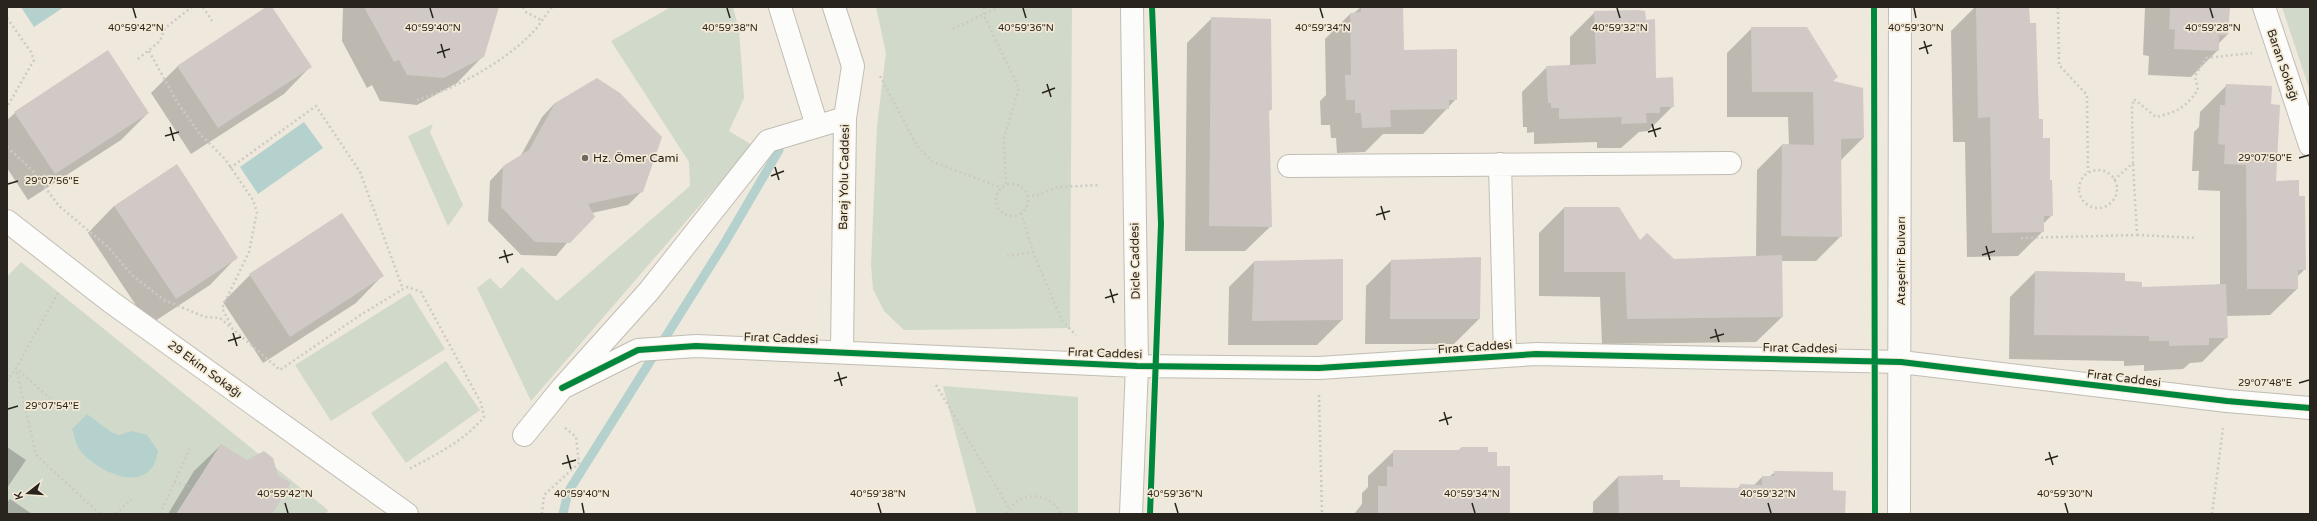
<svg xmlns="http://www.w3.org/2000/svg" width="2317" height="521" font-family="'Varela Round',sans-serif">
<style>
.green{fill:#d1d9cb}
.water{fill:#b5d1cd}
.shadow{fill:#0003}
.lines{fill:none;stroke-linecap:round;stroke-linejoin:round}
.stream{stroke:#b5d1cd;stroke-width:9}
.building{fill:#d0c9c5}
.minor-casing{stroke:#c2bdb4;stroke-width:24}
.path{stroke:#cdcac6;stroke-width:2.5;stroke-dasharray:2 3;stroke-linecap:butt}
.minor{stroke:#fcfcfa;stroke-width:22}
.cycleway-casing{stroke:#f5ead6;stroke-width:8}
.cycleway{stroke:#00873e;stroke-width:6}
.ticks{fill:none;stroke:#29251e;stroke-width:1.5}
.poi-dot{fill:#6e6961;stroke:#f5ead6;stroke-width:1.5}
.labels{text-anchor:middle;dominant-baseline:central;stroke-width:3.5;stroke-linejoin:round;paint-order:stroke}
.street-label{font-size:12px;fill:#29251e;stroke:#f5ead6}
.poi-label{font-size:12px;fill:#29251e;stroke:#f5ead6;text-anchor:start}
.ticks-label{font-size:10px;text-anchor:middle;fill:#29251e;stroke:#f5ead6;stroke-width:3.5;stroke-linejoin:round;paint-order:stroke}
</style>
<rect width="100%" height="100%" fill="#eee8dd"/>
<path class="green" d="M671,7h62l6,23 5,68 -15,33 23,14 -221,256 -54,-113 13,-10 11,11 21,-22 35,34 133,-115 -1,-24 -78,-121z
M876,7h196l-2,321 -166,2 -20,-19 -11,-22 -2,-25 6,-138 9,-73z
M2282,7h28v84z
M433,124l-3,8 33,73 -15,21 -40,-90z
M21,262l307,248 -2,4h-319v-237z
M410,293l35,56 -114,72 -36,-56z
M446,361l34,49 -74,53 -35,-50z
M943,386l135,11v117h-101z"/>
<path class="water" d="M21,7h43l-30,20z
M304,122l19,26 -65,46 -18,-27z
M87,414l24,18 8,3 13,-4 15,4 11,16c-2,9 -4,18 -13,23 -19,12 -58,-10 -67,-27 -3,-6 -4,-13 -6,-18z"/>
<path class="shadow" d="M268,7h3l39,60 -26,27 -93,60 -40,-61 27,-27z
M343,7h155l-15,49 -26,27 -40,22 -37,-4 -8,-16 -5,3 -25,-47z
M1361,7h41l1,44 53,48 -33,35h-40l-18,18 -28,1 -1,-15h-5l-1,-13h-9l-1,-24 6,-6 -1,-56 25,-25 4,-1z
M1975,7h53l10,113 11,61 3,34 -9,9v7l-25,25 -51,1 -2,-115h-12l-2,-111z
M2145,7h84l-2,28 -9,9v6l-27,27 -43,-2 1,-19 -6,-1z
M1595,12l60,67 18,27 -25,25 -9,1 -18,16h-24v-6l-63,2v-12l-7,1v-6h-4l-1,-35 25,-25 23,-1v-29z
M1212,18l59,91 -3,3 3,114 -26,25h-60l2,-208z
M1752,28l79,54 32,56 -23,23 1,75 -25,25h-35l1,56 -26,25 -154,2 -2,-47 -61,-1v-63l25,-25h54l21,33 34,19 83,-3 1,-87 25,-25 7,1 -1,-29h-61v-64z
M2227,85l43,20 5,77 30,87 -8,8v12l-27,26 -44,1 1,21 -25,25 -12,1 -7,6 -39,2v-6l-20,1v-5l-115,-2 1,-62 25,-25 89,2v8l17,6 79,-3v-94l-22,-1 1,-19h-7l2,-39 5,-5 1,-15z
M555,103l87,88 -14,14 -36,8 -36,43 -35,-1 -33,-34 2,-40 13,-14 17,-10 22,-40z
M15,113h133l-27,27 -93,60 -21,-32v-48z
M114,206l122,52 -26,27 -61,40 -61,-92z
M342,215l40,61 -26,27 -93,60 -40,-61 27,-27z
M1391,261l88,58 -25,25h-89l1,-58z
M1254,262l88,58 -25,25h-89l1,-58z
M221,445l50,69h-103l26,-43z
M7,447l19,13 -19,28z
M1461,448l26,5 9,14 13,47h-155l8,-10v-11l6,-6v-11l26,-25h64z
M1775,472l57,19 12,23h-253l2,-2v-10l25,-25 44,4 17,7 58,1 4,-4 12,1 9,-9h7z
M10,499l22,15h-25v-12z"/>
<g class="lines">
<path class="stream" d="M563,514l5,-22 156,-248 55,-94"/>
</g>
<path class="building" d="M266,7h6l40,60 -94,61 -41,-62z
M364,7h135l-15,50 -40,21 -37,-3 -8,-15 -5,2z
M1361,7h42l1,43 53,-1v51h-8v9l-59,1 1,17 -29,1 -1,-15h-6v-13h-9l-1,-25h6l-1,-62 11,-1z
M1976,7h53l1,16h6l3,96h4v19h7v42h2l1,36h-9v16l-52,1 -2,-116 -12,1z
M2170,7h60l-2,28h-9v16l-45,-2 1,-19 -6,-1z
M1637,10l8,1 1,9 9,-1 1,59 17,-1 1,30h-14v6h-14l1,10 -26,1 1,-7 -63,2v-11h-8v-5h-3l-2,-37 50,-2 -2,-53z
M1211,17l60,2 1,91 -3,-1 3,118 -63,-1z
M1751,27h56l31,50 -5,4 30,7 1,50 -23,1 1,98 -61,-1 1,-92 32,1 -1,-53h-61z
M108,50l41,63 -94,61 -41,-62z
M597,78l23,15 42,44 -19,55 -55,12 7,13 -25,26 -35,-1 -34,-35 2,-41 26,-16 26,-47z
M2226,84l46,2 -1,18 9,1 -4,76 23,-1v16h6l1,74h-8v19h-51l-1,-124 -22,-1 1,-19 -7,-1 2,-39h5z
M177,164l61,94 -62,41 -62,-93z
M1564,207h55l21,33 7,-7 27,26 108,-4 1,62 -156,2 -2,-47h-61z
M342,213l42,63 -94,61 -41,-63z
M1481,257l-1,62h-90l1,-59z
M1343,259v61l-91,1 2,-60z
M2035,271l90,2v8l17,1v5l84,-3 2,54h-19v7l-40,1v-5h-20v-5l-115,-1z
M221,444l26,16 17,-9 9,7 5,17 13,8 -19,31h-96z
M1461,447h27v5h9v14h13v48h-132v-28h9v-20l6,1v-17h68z
M1774,471l59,1v18l13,1 -1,23h-226l-1,-38 45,-1v5h17v7l60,1v-4l22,1v-9h12z"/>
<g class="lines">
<defs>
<path id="minor" d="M780,7l37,119
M834,7l19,59 -8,52 -3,233
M2264,7l46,138
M1500,164l5,191
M1289,166l441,-3
M7,221l104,81 296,212
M562,388l76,-38 58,-4 441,20 182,2 217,-14 365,8 326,39 83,7
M524,435l38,-47 87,-97 119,-150 77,-23
M1131,514l6,-148 -5,-359
M1899,514l1,-507"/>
</defs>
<use href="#minor" class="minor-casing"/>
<path class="path" d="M203,7l9,14
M523,7l3,5 17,9
M984,7v9l35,72 -15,50 2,48
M2058,7l1,58 28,30 1,77
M7,18l24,34 3,8 -27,47
M953,29l46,-22
M149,51l28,51 23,32 25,25 28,41 4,12 -8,40 -27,56 10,19
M138,59l22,-18 5,-13 27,-21
M880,76l37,70 16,16 69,26
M417,100c37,-11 84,-36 112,-64 9,-8 15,-19 23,-29
M7,147l25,23 27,36 49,41 24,28 32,25 41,17 15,1 60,52 79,-54 44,-27 5,-2 13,5 60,111 3,14c-19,23 -48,38 -75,52
M230,168l86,-62 44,66 43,117
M2079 189a19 19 0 1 1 38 0a19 19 0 1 1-38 0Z
M2114,180l19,-17 -1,-55 2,-9 22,18c21,-5 29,-9 42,-27l-3,-14 11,-18 46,-5
M996 200a16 16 0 1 1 32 0a16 16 0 1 1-32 0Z
M1027,196l11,-1 20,-8 41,-2
M1021,213l12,39 29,69 14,14
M2137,235l60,3
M2021,238l116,-3 -4,-71
M1007,256l26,-4
M58,293l-42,75 20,87 64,59
M7,381l9,-13 46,41
M936,385l73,123
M1319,395l3,119
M174,482l15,4
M116,514l15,-15
M160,514l30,-66
M542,514l2,-19 35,-32 -3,-26 -12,-10
M1007,514c12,-25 42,-22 55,0
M2212,514l11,-86"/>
<use href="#minor" class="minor"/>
<defs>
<path id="cycleway" d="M1874,7l1,507
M562,388l76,-38 58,-4 441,20 182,2 217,-14 365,8 326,39 83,7
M1150,514l11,-290 -9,-217"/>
</defs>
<use href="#cycleway" class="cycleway-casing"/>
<use href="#cycleway" class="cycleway"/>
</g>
<path class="ticks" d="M133,8l3,10M430,8l3,10M727,8l3,10M1023,8l3,10M1320,8l3,10M1617,8l3,10M1914,8l2,10M2210,8l3,10M1924,41l4,13M441,44l4,14M1919,49l13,-4M437,53l13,-4M1047,84l4,13M1042,93l13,-5M1652,124l4,13M170,127l4,14M1648,132l13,-4M165,136l14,-4M2299,158l10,-3M775,167l4,13M771,176l13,-5M8,184l10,-3M1381,206l4,14M1376,215l14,-4M1986,246l4,14M504,250l4,13M1982,255l13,-4M499,258l14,-4M1110,289l4,14M1105,298l13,-4M1715,329l4,13M233,333l4,13M1710,338l14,-4M228,341l13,-4M838,372l4,14M834,381l13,-4M2299,383l10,-3M8,409l10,-3M1444,412l4,13M1439,421l13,-4M2049,452l4,13M567,455l4,14M2045,460l13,-4M562,464l14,-4M285,503l3,10M582,503l2,10M878,503l3,10M1175,503l3,10M1472,503l3,10M1768,503l3,10M2065,503l3,10"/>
<circle class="poi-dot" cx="585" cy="158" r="4"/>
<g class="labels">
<g class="street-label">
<text transform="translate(2283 65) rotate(71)">Baran Sokağı</text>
<text transform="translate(844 177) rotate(-89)">Baraj Yolu Caddesi</text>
<text transform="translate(1135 261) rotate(-91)">Dicle Caddesi</text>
<text transform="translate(1901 261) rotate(-90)">Ataşehir Bulvarı</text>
<text transform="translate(781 338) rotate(2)">Fırat Caddesi</text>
<text transform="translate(1475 347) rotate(-4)">Fırat Caddesi</text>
<text transform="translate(1800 348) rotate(1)">Fırat Caddesi</text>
<text transform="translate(1105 353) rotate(2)">Fırat Caddesi</text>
<text transform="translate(205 369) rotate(36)">29 Ekim Sokağı</text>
<text transform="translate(2124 378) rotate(7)">Fırat Caddesi</text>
</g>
<g class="poi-label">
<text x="593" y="158">Hz. Ömer Cami</text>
</g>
</g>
<g class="ticks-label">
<text x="2213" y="31">40°59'28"N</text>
<text x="136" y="31">40°59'42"N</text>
<text x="433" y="31">40°59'40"N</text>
<text x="730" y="31">40°59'38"N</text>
<text x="1026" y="31">40°59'36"N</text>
<text x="1323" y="31">40°59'34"N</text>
<text x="1620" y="31">40°59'32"N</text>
<text x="1916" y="31">40°59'30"N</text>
<text x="2265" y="161">29°07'50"E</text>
<text x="52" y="184">29°07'56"E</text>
<text x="2265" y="386">29°07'48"E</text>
<text x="52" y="409">29°07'54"E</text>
<text x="285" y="497">40°59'42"N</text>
<text x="582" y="497">40°59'40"N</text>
<text x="878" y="497">40°59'38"N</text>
<text x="1175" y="497">40°59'36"N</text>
<text x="1472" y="497">40°59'34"N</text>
<text x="1768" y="497">40°59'32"N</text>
<text x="2065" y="497">40°59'30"N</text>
</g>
<rect width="2317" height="521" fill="none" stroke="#29251e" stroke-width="16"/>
<g transform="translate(28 493) rotate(253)" stroke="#f5ead6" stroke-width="3" paint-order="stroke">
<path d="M0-3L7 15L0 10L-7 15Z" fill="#29251e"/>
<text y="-6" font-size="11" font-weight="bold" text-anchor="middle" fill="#29251e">K</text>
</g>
</svg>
